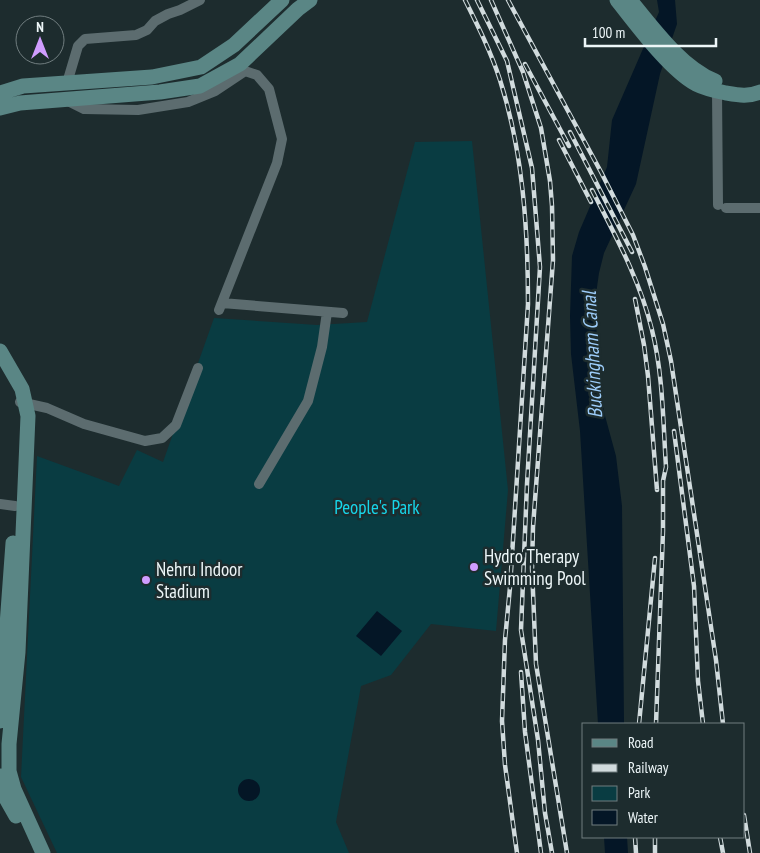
<svg xmlns="http://www.w3.org/2000/svg" width="760" height="853" font-family="'PT Sans Narrow',sans-serif">
<style>
.green{fill:#093c42}
.water{fill:#041626}
.lines{fill:none;stroke-linecap:round;stroke-linejoin:round}
.street{stroke:#5c6c6f;stroke-width:10}
.secondary{stroke:#5a8685;stroke-width:15}
.rail-casing{stroke:#d1dbdd;stroke-width:4.5}
.rail{stroke:#1d2c2e;stroke-width:2.5;stroke-dasharray:8;stroke-linecap:butt}
.poi-dot{fill:#d09dff;stroke:#1d2c2e;stroke-width:2}
.labels{text-anchor:middle;dominant-baseline:central;stroke-width:5;stroke-linejoin:round;paint-order:stroke}
.park-label{font-size:19px;fill:#17d6ea;stroke:#1d2c2e}
.poi-label{font-size:19px;fill:#edf6f8;stroke:#1d2c2e;text-anchor:start}
.water-label{font-size:20px;font-style:italic;fill:#9dcdfa;stroke:#1d2c2e}
</style>
<rect width="100%" height="100%" fill="#1d2c2e"/>
<path class="green" d="M472,141l36,349 -12,141 -65,-7 -40,51 -30,11 -25,136 13,31h-292l-36,-76 16,-321 82,30 18,-36 26,12 51,-144 103,7 50,-3 48,-180z"/>
<path class="water" d="M657,0h18l2,24 -17,50 -24,110 -32,69 -5,20 -4,28 2,41 7,70 12,44 6,50 2,218h-26l-18,-293 -9,-77 -1,-38 2,-60 7,-24 28,-65 5,-47 47,-108z
M377,611l25,20 -21,25 -25,-20z
M238 790a11 11 0 1 1 22 0a11 11 0 1 1-22 0Z
M604,837h23l1,16h-23z"/>
<g class="lines">
<path class="street" d="M67,83l11,-37 7,-7 51,-4 11,-5 8,-9 13,-7 12,-4 20,-10
M717,91l1,114
M66,100l18,9 54,1 50,-8 27,-11 30,-20 12,4 12,14 13,50 -5,24 -58,147
M726,208h34
M222,303l121,10
M20,402l27,6 37,16 61,17 17,-3 14,-13 22,-57
M259,484l49,-83 14,-54 5,-35
M0,504l15,2"/>
<path class="secondary" d="M617,0c20,25 52,69 79,84 10,5 20,7 30,9 12,2 23,4 34,-1
M630,0c23,28 51,67 85,81
M0,93l23,-7 129,-9 49,-10 33,-22 48,-45
M0,108l20,-5 140,-11 40,-6 40,-22 58,-55 12,-9
M0,351l22,38 6,27 -10,236 -9,92v27l5,18 29,64
M0,721l13,-178
M0,776l3,17 13,23"/>
<defs>
<path id="rail" d="M465,0c13,26 26,52 35,80 23,72 28,149 28,224l-18,283 -5,53 -3,81 3,44 12,88
M477,0l30,61 25,107 8,99 -13,217 -6,146 17,110 7,73 7,40
M491,0l32,72 18,56 9,53 2,25 1,54 -20,267 -1,41 4,96 31,189
M508,0l93,172 32,63 12,32 18,57 8,37 45,299 7,64
M525,64l44,82
M570,132l62,120
M559,140l32,62
M592,190c23,45 48,90 60,140 11,44 11,91 14,137l-3,14v50l-7,193
M635,299l9,46 4,31 9,114
M674,431l20,155 4,95 5,43
M521,672l4,60 16,121
M639,724l16,-166
M744,815l6,38
M635,837l1,16
M655,837v16
M720,837l3,16"/>
</defs>
<use href="#rail" class="rail-casing"/>
<use href="#rail" class="rail"/>
</g>
<g class="poi-dot">
<circle cx="474" cy="567" r="5"/>
<circle cx="146" cy="580" r="5"/>
</g>
<g class="labels">
<g class="park-label">
<text x="377" y="507">People's Park</text>
</g>
<g class="poi-label">
<text x="484" y="556">Hydro Therapy<tspan x="484" dy="22">Swimming Pool</tspan></text>
<text x="156" y="569">Nehru Indoor<tspan x="156" dy="22">Stadium</tspan></text>
</g>
<g class="water-label">
<text transform="translate(592 355) rotate(-93)">Buckingham Canal</text>
</g>
</g>
<rect x="582" y="723" width="162" height="115" fill="#1d2c2e" stroke="#707d7f"/>
<rect x="592" y="739" width="25" height="8" fill="#5a8685" stroke="#707d7f"/>
<text x="628" y="748" font-size="15" fill="#edf6f8">Road</text>
<rect x="592" y="764" width="25" height="8" fill="#d1dbdd" stroke="#707d7f"/>
<text x="628" y="773" font-size="15" fill="#edf6f8">Railway</text>
<rect x="592" y="786" width="25" height="15" fill="#093c42" stroke="#707d7f"/>
<text x="628" y="798" font-size="15" fill="#edf6f8">Park</text>
<rect x="592" y="810" width="25" height="15" fill="#041626" stroke="#707d7f"/>
<text x="628" y="823" font-size="15" fill="#edf6f8">Water</text>
<g transform="translate(40 40)"><circle r="24" fill="#1d2c2e" stroke="#707d7f"/>
<path d="M0-4L9 19L0 12L-9 19Z" fill="#d09dff"/>
<text y="-8" font-size="14" font-weight="bold" text-anchor="middle" fill="#edf6f8">N</text>
</g>
<path d="M585 38v8h131v-8" fill="none" stroke="#edf6f8" stroke-width="2.5"/>
<text x="592" y="38" font-size="15" fill="#edf6f8" stroke="#1d2c2e" stroke-width="4" paint-order="stroke">100 m</text>
</svg>
